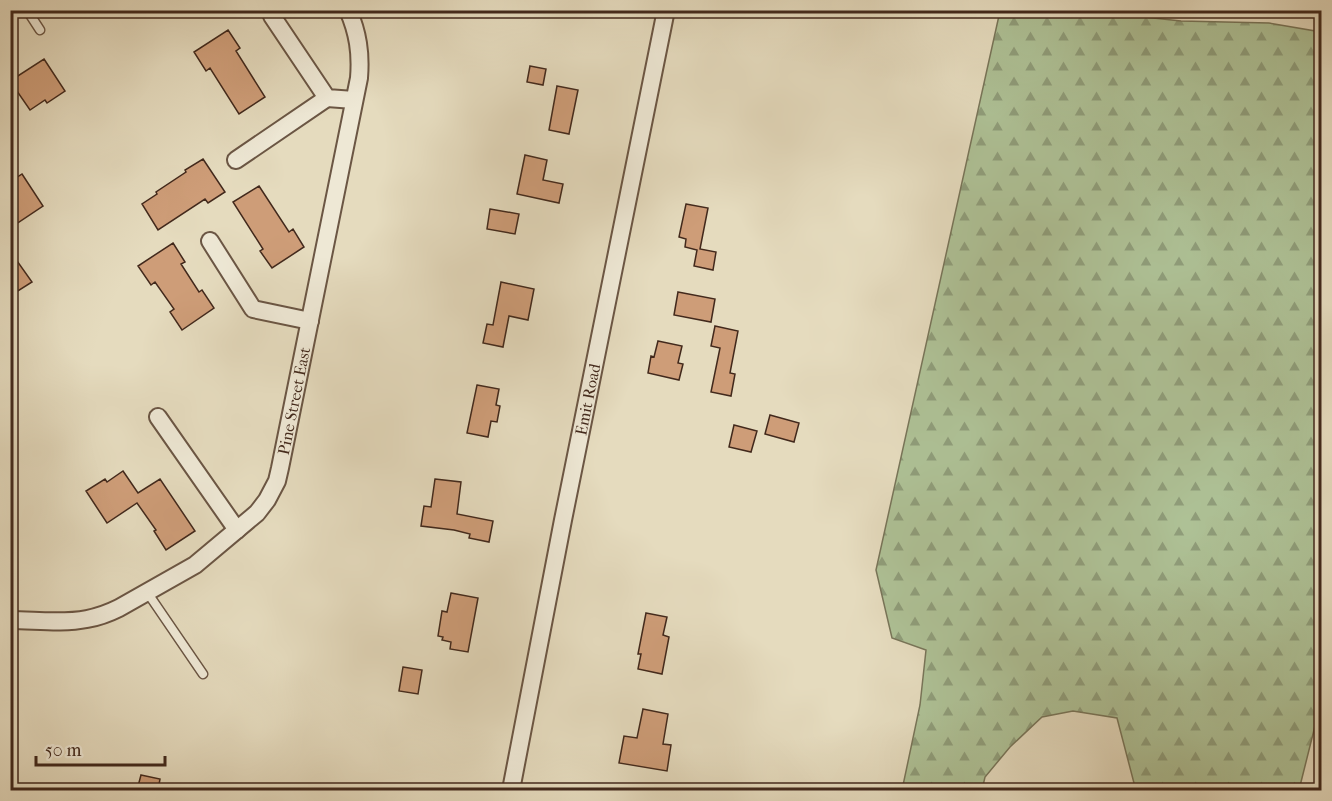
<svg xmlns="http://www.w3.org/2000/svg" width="1332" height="801" font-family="'IM FELL French Canon',serif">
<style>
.forest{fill:url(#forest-firs);stroke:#787559;stroke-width:1.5}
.building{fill:#ce9d78;stroke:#42291c;stroke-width:1.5}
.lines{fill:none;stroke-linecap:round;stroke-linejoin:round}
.service-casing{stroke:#6b5644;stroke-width:11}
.minor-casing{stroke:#6b5644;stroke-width:20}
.service{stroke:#eee8d5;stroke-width:8}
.minor{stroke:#eee8d5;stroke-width:16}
.labels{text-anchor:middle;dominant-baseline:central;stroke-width:4.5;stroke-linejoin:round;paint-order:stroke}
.street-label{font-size:16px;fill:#42291c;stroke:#eee8d5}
</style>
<defs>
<pattern id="forest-firs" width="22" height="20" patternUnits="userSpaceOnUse" patternTransform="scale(1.5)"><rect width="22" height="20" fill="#aec196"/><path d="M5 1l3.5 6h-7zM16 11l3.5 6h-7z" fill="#8f9d7a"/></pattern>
</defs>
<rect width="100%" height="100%" fill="#e5dbbe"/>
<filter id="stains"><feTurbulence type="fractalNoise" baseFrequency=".00333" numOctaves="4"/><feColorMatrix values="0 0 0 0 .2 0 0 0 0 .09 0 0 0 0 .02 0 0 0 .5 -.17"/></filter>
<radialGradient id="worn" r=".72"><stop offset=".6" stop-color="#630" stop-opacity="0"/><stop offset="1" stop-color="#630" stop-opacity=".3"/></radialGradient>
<path class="forest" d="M1000,11h88l93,10 88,2 52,9 1,666 -23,92h-167l2,-7 -17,-65 -44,-7 -31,6 -32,30 -25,30 -3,13h-80l18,-85 6,-55 -34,-12 -16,-68z"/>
<path class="building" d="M228,30l12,18 -4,3 29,46 -26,17 -29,-46 -4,3 -12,-19z
M44,59l21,32 -18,12 -2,-3 -15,10 -20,-29z
M530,66l16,3 -3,16 -16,-3z
M557,86l21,4 -9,44 -20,-4z
M525,155l22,5 -4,20 20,4 -4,19 -42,-9z
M203,159l22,33 -17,11 -3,-4 -47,31 -16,-26 15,-10 -1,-2 30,-20 -1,-2z
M22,174l21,32 -33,22v-46z
M259,186l30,46 4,-3 11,18 -32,21 -12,-17 3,-2 -30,-47z
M686,204l22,4 -8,41 16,3 -3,18 -19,-4 3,-16 -12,-3 1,-8 -7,-2z
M490,209l29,5 -4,20 -28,-5z
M173,243l12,19 -4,2 18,28 3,-2 12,18 -32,22 -12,-18 4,-3 -19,-27 -4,3 -13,-19z
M10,251l22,31 -22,14z
M501,282l33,7 -6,31 -19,-4 -6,31 -20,-4 4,-19 6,1z
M678,292l37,7 -4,23 -37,-7z
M715,326l23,5 -8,42 5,1 -4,22 -20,-4 9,-44 -9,-2z
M658,341l24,5 -4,17 5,1 -4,16 -31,-7 3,-17 3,1z
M477,385l22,4 -3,16 4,1 -3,16 -6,-1 -3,16 -21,-4z
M770,415l29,8 -5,19 -29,-8z
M734,425l23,6 -6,21 -22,-5z
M123,471l15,22 22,-14 35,52 -29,19 -12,-19 2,-1 -19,-27 -30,20 -21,-32 19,-12 2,3z
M435,479l26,3 -4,32 36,7 -4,21 -20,-4 1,-4 -16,-4 -33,-4 3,-20 7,1z
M451,593l27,5 -10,54 -18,-3 1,-7 -9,-2 1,-3 -5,-1 4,-25 5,1z
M646,613l21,4 -4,18 6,2 -7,37 -24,-5 3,-15h-3z
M403,667l19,3 -4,24 -19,-3z
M643,709l25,5 -5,30 8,1 -4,26 -48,-8 5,-27 13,2z
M141,775l19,4 -2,11h-21z"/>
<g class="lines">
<defs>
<path id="service" d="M27,10l13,20
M147,592l56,82"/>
<g id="minor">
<path d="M272,16l55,82 27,2"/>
<path d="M236,160l91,-62"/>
<path d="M210,241l43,68 57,12"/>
<path d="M158,417l79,113"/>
<path id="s1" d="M10,620c25,0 52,4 77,-1 11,-2 22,-6 32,-11l76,-43 62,-52 10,-13 10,-19 3,-13 79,-390c2,-25 -1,-45 -11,-68"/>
<path id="s2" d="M511,790l52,-270 103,-510"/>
</g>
</defs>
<use href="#service" class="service-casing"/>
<use href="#minor" class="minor-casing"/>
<use href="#service" class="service"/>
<use href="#minor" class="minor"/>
</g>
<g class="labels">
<g class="street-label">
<text stroke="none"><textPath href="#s2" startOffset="398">Emit Road</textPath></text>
<text stroke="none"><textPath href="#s1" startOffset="399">Pine Street East</textPath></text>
</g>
</g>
<rect width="1332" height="801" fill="none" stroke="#e5dbbe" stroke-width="36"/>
<rect x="12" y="12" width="1308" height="777" fill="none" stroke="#42291c" stroke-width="3"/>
<rect x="18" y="18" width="1296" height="765" fill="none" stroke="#42291c" stroke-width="1.5"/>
<path d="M36 756v9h129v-9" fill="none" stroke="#42291c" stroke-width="3"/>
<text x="45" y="756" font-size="18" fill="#42291c" stroke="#eee8d5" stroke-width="4.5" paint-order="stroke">50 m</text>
<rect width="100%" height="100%" filter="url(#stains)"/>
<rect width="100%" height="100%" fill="url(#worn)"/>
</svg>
